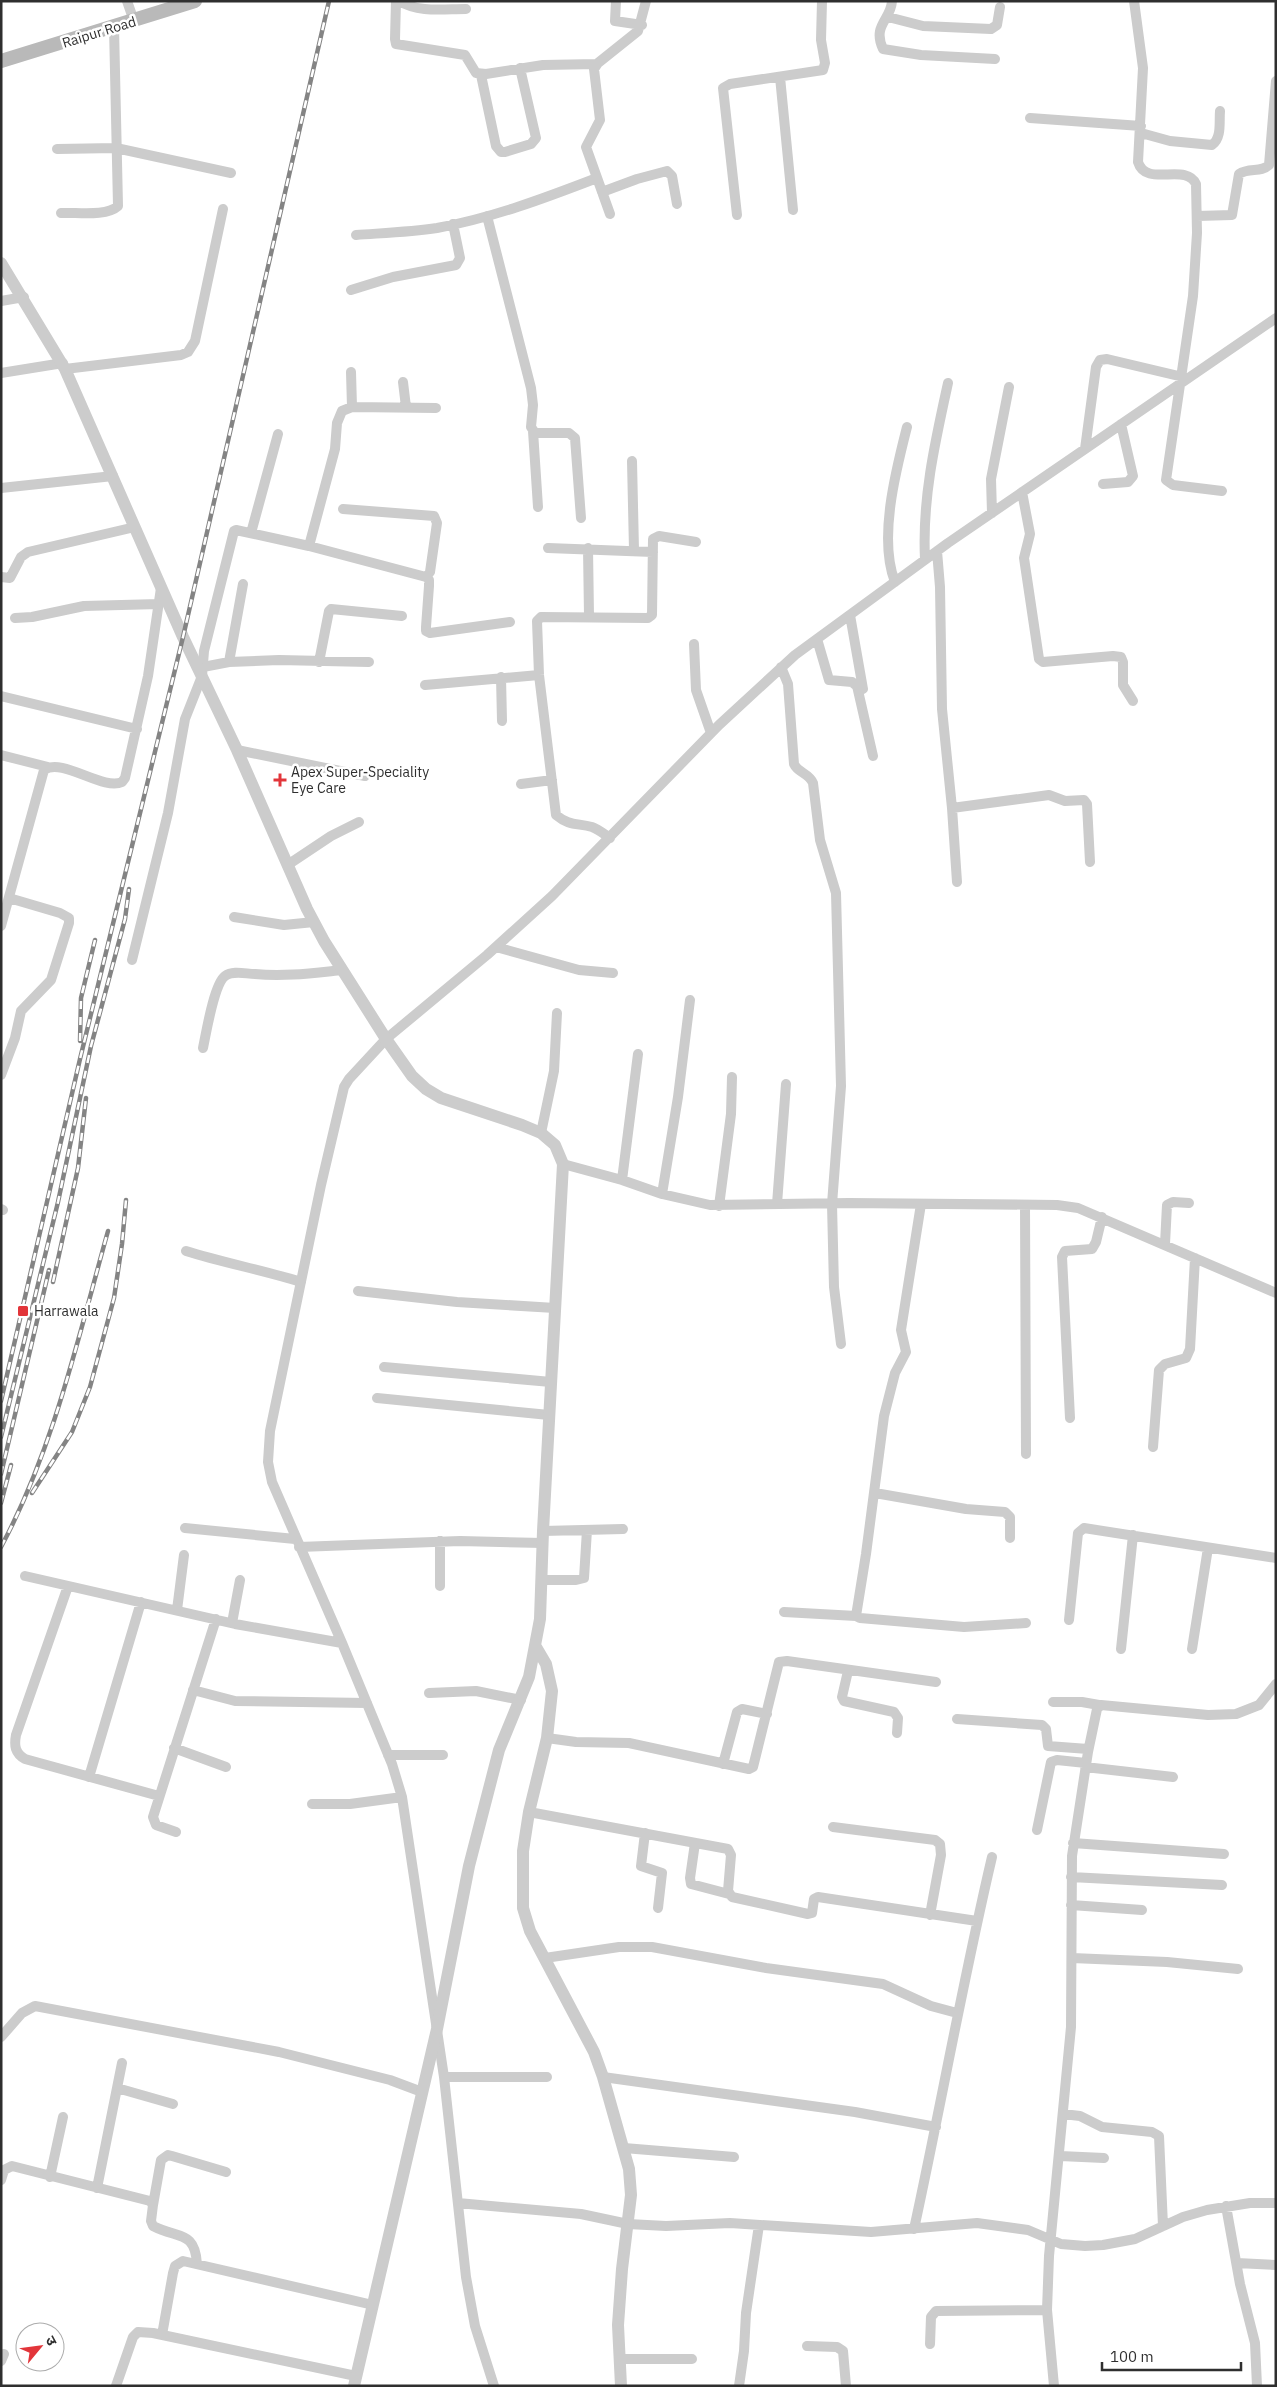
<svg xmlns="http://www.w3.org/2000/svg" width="1277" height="2387" font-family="'IBM Plex Sans','Noto Sans Devanagari',sans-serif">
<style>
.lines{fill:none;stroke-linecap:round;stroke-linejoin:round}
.minor{stroke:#ccc;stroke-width:10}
.tertiary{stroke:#ccc;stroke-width:12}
.secondary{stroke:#b9b9b9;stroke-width:14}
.rail-casing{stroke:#848484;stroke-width:4.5}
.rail{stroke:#fff;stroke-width:2.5;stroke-dasharray:8;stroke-linecap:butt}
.poi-dot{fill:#e2353a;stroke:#fff;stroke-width:2}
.labels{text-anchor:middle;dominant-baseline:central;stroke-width:5;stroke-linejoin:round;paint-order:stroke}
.street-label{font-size:14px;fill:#2f2f2f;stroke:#fff}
.poi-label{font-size:14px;fill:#2f2f2f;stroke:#fff;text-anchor:start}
</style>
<rect width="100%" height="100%" fill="#fff"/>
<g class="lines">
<path class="minor" d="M127,1l7,20
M396,1l-1,38 1,5 69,11 11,18 10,1 57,-9 54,-1
M399,1c20,12 44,8 67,8
M616,1l-1,20 27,4
M892,1c-1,19 -20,24 -9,48l38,6 74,4
M1134,1l9,67 -5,94c8,26 48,0 58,22l1,49 -4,63 -27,184 7,5 49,6
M888,17l35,9 68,3 6,-4 3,-18
M481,75l15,71 5,6h4l26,-8 5,-6 -16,-70
M780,77l13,133
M1030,118l111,8
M1141,133l29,8 42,4c10,-7 7,-23 8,-34
M57,149l59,-1 115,25
M602,192l35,-13 30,-8 5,5 5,28
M61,213c15,-1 45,4 57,-7l-4,-179
M610,214l-24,-67 14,-27 -6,-51 4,-6 40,-32 8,-30
M737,215l-14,-127 7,-4 93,-14 2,-7 -4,-23 1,-39
M487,216l44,172 2,17 -2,22 4,6h34l6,5 6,80
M1197,216l35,-1 7,-41c10,-7 22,-1 30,-9l7,-84
M356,235c27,-2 54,-3 81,-7 55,-10 108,-30 160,-50
M351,290l42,-13 63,-12 4,-7 -7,-34
M1,301l23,-4
M65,369l116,-14 7,-3 7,-11 28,-132
M351,372l1,35
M1,373l62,-10
M403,382l3,25
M533,431l5,76
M1085,449l11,-82 4,-7 7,-1 76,18
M632,461l2,89
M1103,484l25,-2 5,-6 -12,-52
M1,488l112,-12
M1022,492l8,42 -6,24 15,101 4,3 70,-6 8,1 2,5v23l10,16
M343,509l91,7 3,7 -7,49 -4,5
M992,513l-1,-34 18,-92
M251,533l27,-99
M309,546l26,-97 2,-26 5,-12 10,-4 84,1
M548,548l105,4
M588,548l1,68
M937,551l3,36 2,122 10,99 5,74
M925,559c-3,-60 10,-117 23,-176
M1,577l9,1 11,-21 7,-5 107,-25
M895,582c-17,-43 1,-112 12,-155
M850,615l13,74
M15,618l17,-1 52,-11 75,-2
M817,639l12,41 23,2 5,4 16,70
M694,644l2,46 15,43
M229,662l14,-78
M319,662l10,-51 2,-2 71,7
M203,667l26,-5 50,-2 90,2
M781,667l7,17 6,80c4,9 15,9 19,19l7,57 16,53 5,193 -9,118 2,83 7,57
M501,677l1,44
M425,685l114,-10
M1,696l136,33
M237,750l128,26
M1,755l47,12
M521,784l31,-4
M952,808l97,-13 16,6 19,-1 3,4 3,58
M610,838c-6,-4 -12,-9 -18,-11 -15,-4 -23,-1 -36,-12l-17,-140 -2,-54 4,-4 107,1 4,-3 1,-76 6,-3 37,6
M289,864l42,-28 28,-14
M234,917l50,8 30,-3
M1,926l43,-156c18,-13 59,21 78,12l3,-4 23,-102 13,-88
M496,947l83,23 34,3
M132,960l36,-147 17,-94 17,-43 2,-25 30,-120 2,-1 73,16 117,31 3,3v6l-3,41v4l4,2 80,-11
M203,1048c3,-14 11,-64 22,-72 8,-6 21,-2 30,-2 29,3 58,-1 87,-4
M1,1075l14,-37 6,-27 30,-31 18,-57v-5l-9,-5 -51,-15
M541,1133l13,-62 3,-58
M563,1164l59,16 40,14 48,11 139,-2 208,2 21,3 198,85
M622,1180l16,-126
M662,1194l16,-97 12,-97
M777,1204l9,-120
M921,1204l-20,126 5,22 -11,21 -11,43 -18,138 -10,62 4,2 104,9 62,-4
M1025,1205l1,249
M719,1206l12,-92 1,-37
M1,1209l2,1
M1165,1244l2,-39 6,-3 16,1
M186,1251c38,12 77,19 115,31
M358,1291l99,11 98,6
M384,1367l167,15
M377,1398l172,17
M1070,1418l-8,-161 3,-6 27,-2 4,-7 6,-25
M1153,1447l6,-77 6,-6 21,-6 4,-9 5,-91
M875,1493l91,16 39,3 5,5v21
M185,1528l110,11
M543,1531l80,-2
M299,1547l161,-6 83,2
M25,1576l210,48 107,19
M543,1580h33l8,-2 3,-48
M68,1586l-52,149c-2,11 -1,18 9,24l134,37
M440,1586v-45
M177,1610l7,-55
M784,1612l72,4
M1069,1620l9,-87 6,-5 192,30
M232,1623l8,-43
M1121,1649l12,-114
M1192,1649l16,-101
M848,1671l-6,26 2,4 50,11 4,6 -1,15
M193,1690l42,11 132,2
M429,1693l47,-2 45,9
M1053,1702h29l17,3
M957,1719l85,6 4,4 2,17 40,3
M547,1738l29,4 53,1 120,26 4,-2 26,-105 8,-1 149,21
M174,1748l52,19
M388,1755h55
M723,1764l14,-52 5,-3 25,5
M1085,1767l88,10
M89,1777l52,-175
M312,1804h38l52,-7
M529,1812l199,37 3,6 -3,36 4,6 76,17 4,-1 2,-14 4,-2 159,24
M833,1827l102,13 5,4 1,11 -11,60
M1037,1830l14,-68 6,-2 29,3
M176,1832l-20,-7 -3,-8 63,-198
M645,1833l-4,33 21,7 -4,35
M695,1843l-5,35 1,6 38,10
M1073,1843l151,11
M1071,1877l151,8
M1071,1905l71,5
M545,1958l74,-11h33l114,21 117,16 48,22 26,7
M1072,1958l95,4 71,7
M1,2037l21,-24 13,-7 244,46 111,28 32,12
M444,2077h103
M603,2077l252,35 81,15
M117,2088l56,16
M1063,2114l17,2 22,11 50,5 7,4 4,90
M624,2148l110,9
M1060,2156l44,2
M50,2177l13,-60
M1,2180l3,-10 8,-4 138,35 3,4 -2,16 2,5c25,13 42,4 44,38
M97,2188l25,-125
M458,2203l123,11 47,10 38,2 64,-3 141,9 106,-9 51,7 33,14 24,2 18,-1 32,-6 48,-22 24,-7 43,-7h26
M153,2205l8,-45 7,-5 4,1 54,16
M1226,2206l14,78 15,59 2,43
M914,2229c27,-124 49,-249 78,-372
M1237,2263l39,2
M162,2335l11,-62 2,-7 8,-5 190,44
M930,2344l1,-27 5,-6 111,-1
M807,2346l30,1 6,4 3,35
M619,2359h73
M1,2361l3,-7
M116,2386l17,-49 5,-5 15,1 203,43
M494,2386l-19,-60 -9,-49 -22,-200 -42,-280 -10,-33 -50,-121 -70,-161 -4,-20 2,-31 51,-246 23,-98 5,-8 37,-40 101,-84 65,-59 167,-171 76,-70 153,-112 328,-225
M739,2386l5,-35 2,-38 13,-88
M1054,2386l-7,-76 2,-54 22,-229 1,-171 16,-104 9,-43 4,-4 107,10 28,-1 23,-9 17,-21"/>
<path class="tertiary" d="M1,263l64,106 118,268 54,113 70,159 17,32 62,98 26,37 14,13 15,9 81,27 19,8 14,12 8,19 -20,367 -3,88 -11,58 -30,73 -30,116 -32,163 -83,357
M536,1647l10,17 6,27 -5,47 -18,74 -6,39v57l7,23 64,121 9,25 26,92 2,26 -9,74 -4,56 3,61"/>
<path class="secondary" d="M1,61l194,-60"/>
<defs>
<path id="rail" d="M80,1041l1,-43 14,-58
M53,1282l25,-114 8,-70
M1,1401l79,-342 103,-422 146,-636
M1,1437l57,-235 33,-156 34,-127 4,-30
M1,1474l48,-204
M32,1493l40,-61 18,-45 24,-89 8,-54 4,-44
M1,1503l10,-38
M1,1547c53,-99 77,-209 107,-316"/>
</defs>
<use href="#rail" class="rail-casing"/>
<use href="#rail" class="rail"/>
</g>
<g class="poi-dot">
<path d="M277.5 772.5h5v5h5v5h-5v5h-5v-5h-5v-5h5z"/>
<rect x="17" y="1305" width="12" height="12" rx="2.5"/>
</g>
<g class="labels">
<g class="street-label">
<text transform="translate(99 32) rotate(-17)">Raipur Road</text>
</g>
<g class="poi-label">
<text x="291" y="772">Apex Super-Speciality<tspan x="291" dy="16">Eye Care</tspan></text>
<text x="34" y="1311">Harrawala</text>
</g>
</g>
<rect width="1277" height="2387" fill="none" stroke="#2f2f2f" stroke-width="5"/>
<g transform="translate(40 2347) rotate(61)"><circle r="24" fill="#ffffff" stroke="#acacac"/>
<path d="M0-4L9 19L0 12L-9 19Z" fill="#e2353a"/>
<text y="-8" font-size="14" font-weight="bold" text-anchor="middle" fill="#2f2f2f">उ</text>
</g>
<path d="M1102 2362v8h139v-8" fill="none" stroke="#2f2f2f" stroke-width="2.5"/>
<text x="1110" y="2362" font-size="15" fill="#2f2f2f" stroke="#ffffff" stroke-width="4" paint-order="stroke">100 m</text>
</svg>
